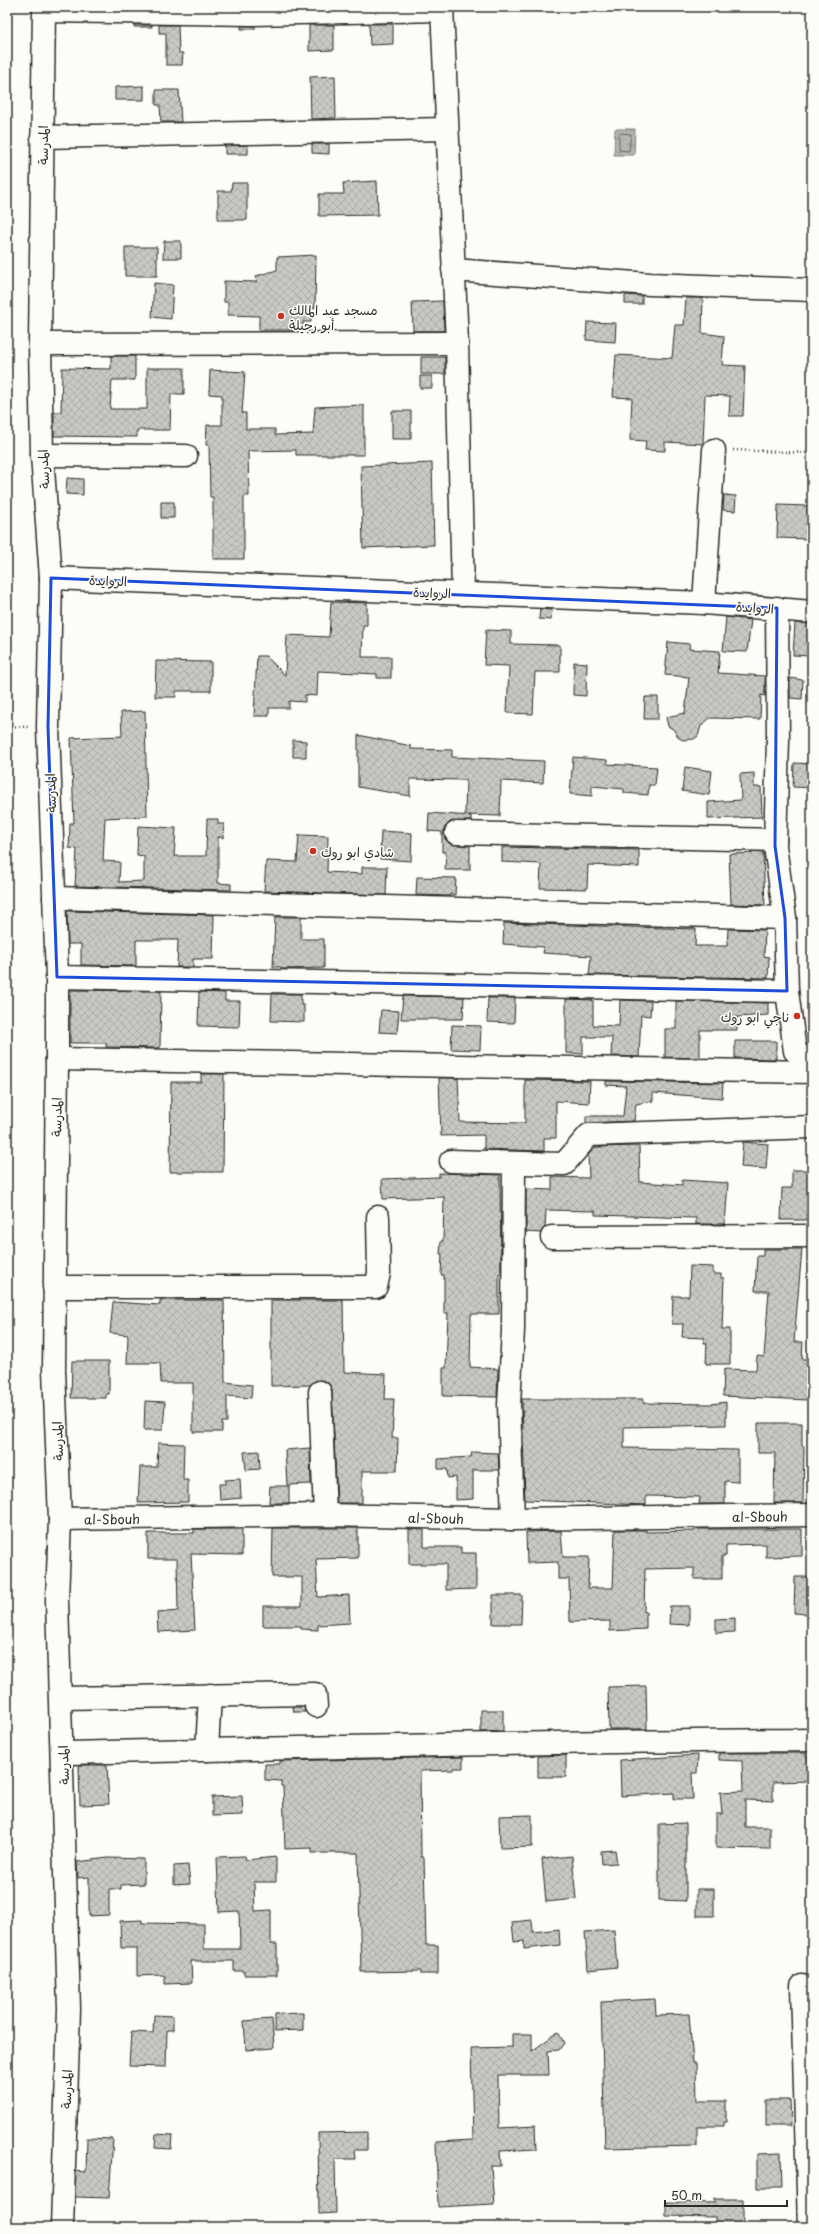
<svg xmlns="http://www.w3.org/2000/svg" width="819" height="2234" font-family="'Playpen Sans','Playpen Sans Arabic',sans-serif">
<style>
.water{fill:url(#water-ripples);stroke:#7e7d7b}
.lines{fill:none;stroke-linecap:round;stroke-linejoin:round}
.shore{stroke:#626261;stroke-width:1}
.building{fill:url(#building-cross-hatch);stroke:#2b2b2b}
.minor-casing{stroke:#2b2b2b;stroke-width:25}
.path{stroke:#2b2b2b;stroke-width:2.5;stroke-dasharray:1 3;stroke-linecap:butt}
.minor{stroke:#fdfcf7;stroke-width:22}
.marked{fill:none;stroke:#1d4ed8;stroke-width:3;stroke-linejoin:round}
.poi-dot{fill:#c8321e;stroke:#fdfcf7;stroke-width:1.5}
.labels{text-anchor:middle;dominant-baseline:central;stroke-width:3;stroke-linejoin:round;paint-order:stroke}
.street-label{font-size:13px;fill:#2b2b2b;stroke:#fdfcf7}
.poi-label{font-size:13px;fill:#2b2b2b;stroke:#fdfcf7;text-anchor:start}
</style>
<defs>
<pattern id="water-ripples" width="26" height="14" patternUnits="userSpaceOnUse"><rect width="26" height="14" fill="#b5b4b1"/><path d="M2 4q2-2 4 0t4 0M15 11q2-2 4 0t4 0" fill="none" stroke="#939390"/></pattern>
<pattern id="building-cross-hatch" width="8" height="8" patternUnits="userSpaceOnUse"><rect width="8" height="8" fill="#c9c8c4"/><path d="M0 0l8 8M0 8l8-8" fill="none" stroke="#adaca9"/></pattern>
</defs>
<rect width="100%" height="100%" fill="#fdfcf7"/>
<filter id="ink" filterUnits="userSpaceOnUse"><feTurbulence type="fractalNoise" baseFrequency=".025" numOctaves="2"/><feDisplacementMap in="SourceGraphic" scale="8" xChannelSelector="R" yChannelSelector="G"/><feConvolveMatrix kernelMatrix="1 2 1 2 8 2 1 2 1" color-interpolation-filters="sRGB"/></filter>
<g filter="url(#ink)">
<path class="water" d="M615,129h20l-1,26h-20z"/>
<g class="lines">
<path class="shore" d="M621,133l10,1 -2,17 -10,-1v-15z"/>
</g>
<path class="building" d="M369,24h24v20l-23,1z
M134,25h18v2h-18z
M159,25h19l1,28h4l-1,12h-16v-32h-7z
M309,25h25v25l-25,1z
M241,26h14v3h-14z
M335,76l1,42 -25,1 -1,-42z
M144,86v14h-29v-13z
M156,90h23l2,32h-20l-1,-17h-4z
M312,144h17v10l-17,-1z
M248,145v9h-23v-8z
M377,181l1,34 -59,1v-22h25l-1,-11z
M232,183h15v37h-29v-29h13z
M164,241h17v17h-18z
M125,247h32v29h-32z
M316,255l-1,53h-4v14h-8v8h-44v-14l-31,-1v-13h-4v-21l33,1 -1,-6 21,-6v-13z
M154,283l19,2 -2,34 -19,-2z
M625,295l17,1v8h-17z
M686,298h17l-1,35 22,3 -2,29 23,1 -2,50h-14l1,-20 -25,-1 -2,49 -38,-2v9l-20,-1 1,-9 -16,-1 2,-42 -19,-1 3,-42 56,3 3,-33h9z
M443,301l1,30h-31l-1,-29z
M587,322l29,1 -1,19 -29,-2z
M111,356h24v24h-23l-2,29h37v-41h37v26h-13l-1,36h-33v7l-83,-1v-24h7l1,-44 49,1z
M421,357h24v17h-24z
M210,370l35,2 -3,41h4v16h29v6l38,-1 2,-27 49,-2v50h-68v-5l-48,1 1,45h-5v63h-31v-62h-3l-1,-52h-3l1,-20h15v-30l-13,-1z
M420,376h12v12h-12z
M392,411h19v28h-19z
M432,463l2,82 -71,3 -2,-82z
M67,478l16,1v16l-17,-1z
M724,495l12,1 -1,15 -12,-1z
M161,502h13v16h-13z
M778,505l30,1 -1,33 -30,-1z
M331,602l36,1v22h-4l-1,32h29v21h-14v-4l-59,-3 -1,25 -12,-1v7l-16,-1v7h-20v8h-15l3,-60h9l19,19 2,-40 42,2z
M540,609l12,1 -1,10 -12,-1z
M726,617l25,3 -4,32 -24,-1z
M795,623l17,1 -1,32 -18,-1z
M486,630l25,1v13l49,1v27h-25l-2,42 -26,-1 2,-47 -25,-1z
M668,642l22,2 -1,5 31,2 -2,22 47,3v20l-4,-1 -1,24 -50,-1 -9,8 -3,10 -4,3 -11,1 -4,-2 -6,-9 -5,-3 -2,-9 19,-4 4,-36 -24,-2z
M156,661l55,1v29h-35v6h-21z
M574,662l13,1 -1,33 -13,-1z
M790,678l13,2 -1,19 -12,-1z
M645,697h13v22h-14z
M145,711l2,105 -42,2 -2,43 17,1 -1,20 25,-1v-25l-7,-1 1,-29 38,2 -2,28h32l1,-37h11v5h6l-1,14 -5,-1v46l13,1v6l-156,-4 2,-37 -8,-1 1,-25h4l-3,-85 51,-2 -1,-24z
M358,735l53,11v3l41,1v7l92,4 -1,22 -42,-2 -1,35 -35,-1 1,-35 -56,-1v17l-52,-9z
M293,740l13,1v16h-13z
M573,757l34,3v4l50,3 -2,18h-6l-1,10 -24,-2v-4l-32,-3v10l-22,-2z
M794,763l18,1v24l-19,-1z
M685,767l27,4 -3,24 -27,-4z
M754,773v14h7l1,30 -54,2v-17l33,-2 -1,-26z
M429,813l42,3v5l-21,1 -5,5 -1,6 1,6 5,5 20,2v24h-25l1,-18h-4v-20l-14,-1z
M381,831l31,2 -1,28 -31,-2z
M299,835l29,1 -1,36 35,2v-7h25l-1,28 -122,-4 2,-30 31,1z
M502,847l137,3v17l-51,-2 -1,24 -47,-1 1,-24 -39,-2z
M763,853l2,52 -34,-1 -2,-50z
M417,877l39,1 -1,17 -5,-1v2l-34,-1z
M67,911l147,4 -1,44h-20v8h-16l1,-27h-42v26l-55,-1v-21h-13z
M275,917h26v22h23v29l-43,1v-2h-8z
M504,923l192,6 -1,17h32l1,-17 37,1 -1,26 5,1 -1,21 -179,-3 2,-19 -48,-3 1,-6 -41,-3z
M70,990l91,1 -1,57 -54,-1v-4h-36z
M199,992l26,1v8h15l-1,26 -41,-1z
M272,994h29v11h3v17l-33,-1z
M403,996l61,1 -1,22h-62z
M488,998h27l-1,25 -27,-1z
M566,999l27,1v25l26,1 1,-26 31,1 -1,15 -9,-1 -2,42 -28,-1 1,-19h-29v17l-17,-1z
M676,1001l92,2v12l-31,2v13h-37v28l-35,-1v-28h11z
M381,1010l18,1 -2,22 -18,-1z
M452,1025l29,1 -1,24 -29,-1z
M735,1041h41v18l-41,-1z
M201,1074h23l-1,98h-53l1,-90h30z
M439,1078h19l2,44 65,1v-43l65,1 -1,22 -33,-2v37h-12v13l-60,-2v-14l-43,1z
M606,1081l117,2 -1,15 -69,-5v8l-17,3 -2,17 -48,2v-7h37l3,-30 -20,-1z
M743,1142l25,2 -2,25 -25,-2z
M639,1146l1,36 42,3v-5l46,3 -3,41h-29v-6l-101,-3v-4l-49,-1 -1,17 -5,6 -14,-1v-43l26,1v-13l37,1 -1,-23 7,-8z
M792,1170h20l-2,50h-29l1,-32h10z
M439,1173l61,2 1,99h-2v40h-28l-1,53 28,2 -1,28 -54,-1v-28h3l2,-55h-4v-38h-3l1,-21h-2l1,-13h2l1,-44 -61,2 -1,-20 57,-2z
M763,1249h39l-8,93h9l-1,17h5v15h2l-1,26 -85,-4 1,-27 32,1 1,-14 7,1 5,-66h-14l2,-35h6z
M690,1266l23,1v7h8v4h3l-2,51h8v35h-24l1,-21h-3v-5l-22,-1 1,-13h-11l1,-28h16z
M160,1300h64l1,82 27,3 -1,13 -24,-2v26h-5v10h-29v-49h-32l-1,-20h-33l1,-28 -18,-2 3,-31 47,3z
M271,1300h72l1,72 42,2 -1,25h9l-2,39h6l-1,33h-35v32h-25l-5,-112 -2,-6 -10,-5 -10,5 -39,1z
M72,1361h37v33h-3v4h-35z
M522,1399h121v4l68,1 15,-2v23l-102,2v21l114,2v32l-13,-1v23h-26l1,-7 -54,-1v9l-121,-5z
M145,1401l20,1 -2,28h-19z
M758,1423h44v23h2l-1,57h-29l1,-50h-17z
M158,1443l26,1 -1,36h5v22l-50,1 2,-36h17z
M310,1448l1,36 -24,1 -2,-35z
M259,1451l1,18 -14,1 -2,-18z
M472,1452l26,1 1,17h-26v29l-17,1v-23l-8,1 -1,-9h-9v-10l33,-2z
M240,1479l1,19 -21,2 -1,-16h6v-4z
M270,1486h19v17h-20z
M273,1528h85v30l-42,1 2,38 31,-2 1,28 -32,2v5l-17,-1v-3h-38v-20h39v-29h-30z
M194,1529h48v26l-51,-1 4,76 -37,2 -1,-19 21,-2 -1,-52h-29v-26h46z
M409,1529l15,1v17h37v6h15v36l-30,1v-26h-37z
M695,1529h107v27l-36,1v-13l-40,1v11h-4v23h-28v-11l-49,1 -1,43h2v17l-36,2v-10l-40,1 -1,-43h-11v-17l-31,1 -1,-31 35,-1 2,26h26l-1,31h25l2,-58h31v2l49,-1z
M795,1577h14l-1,37 -14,-1z
M493,1595h29l-1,29h-28z
M670,1606h19v19l-20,-1z
M735,1618v14l-19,1v-14z
M646,1686l1,43h-38l-1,-42z
M293,1707h11l1,5h-11z
M481,1710h22v21l-22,1z
M719,1753h87v3l6,5v20l-39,1v19l-28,-1v27h25v22l-54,-1v-34h6l-2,-22 23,-1 -1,-30 -23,-1z
M566,1755v22h-28v-21z
M698,1755l-1,18h-5l1,26h-19v-6l-53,3 -1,-36z
M463,1757v11h-10v2l-33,1 1,86h3l2,88h12v29h-17v-3l-60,1 -3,-119h-46v-5l-27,1 -2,-63h-2v-5l-16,-1v-16h15v-3z
M79,1765h28l2,39 -29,1z
M242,1796l1,19 -31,1v-19z
M532,1815v32l-32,1 -1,-32z
M686,1823v78l-27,-1v-76z
M615,1850l2,13 -15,1 -1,-13z
M245,1856l1,4 30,-3v25h-22l1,29 16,-1v34h6v31h-33v-4h-10v-10h-43l1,22 -27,1v-8l-3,-1 -25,1v-28h-16l-1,-27 22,-1v3l62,1v25h36l-1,-38 -20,1 -2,-55z
M572,1856l4,43 -30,3 -4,-43z
M108,1858l36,1v25l-23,1v4h-12v26l-20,1v-39l-11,1 -1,-16z
M188,1865l2,19 -16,1v-19z
M697,1889h17v27h-17z
M532,1920l1,12 26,-3 1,16 -36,4v-8l-10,1 -2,-20z
M614,1930l3,37 -29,3 -3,-38z
M655,1999l1,16 33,-1 4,49h3l1,38h29v21h-3v4h-26v20l-92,2 -4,-146z
M303,2013v17l-28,1v-17z
M154,2015l19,1v14h-6l-1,37 -37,-1 2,-34 22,1z
M272,2019l2,29 -28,2 -2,-29z
M558,2032l6,11 -5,7 -11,1 1,24h-51l1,53 36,-2 1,23 -36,2 1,15h-10l3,38 -56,3 -2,-65 37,-2 -2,-92 41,-1v-13h20v17z
M766,2100h24l1,26h-25z
M367,2132v18h-13l1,9h-20l1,54 -17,1 -1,-81z
M156,2134l16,1 -1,14 -16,-1z
M87,2138l26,1 -4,59 -34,-1 1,-26 10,1z
M781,2153l1,35h-25v-34z
M715,2199h28v28h-28v-10l-49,-1v-14l49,1z"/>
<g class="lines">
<defs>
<g id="minor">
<path d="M44,7l-4,337 2,111 9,123 -3,149 9,250v82l-3,311 6,149 -3,81 12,409 -7,218"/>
<path d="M442,7l15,336 6,251"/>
<path d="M44,11l208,3 190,-4"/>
<path d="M42,137l404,-8"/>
<path d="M453,270l197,14 162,6"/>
<path d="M40,344l417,-1"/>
<path d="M42,455l144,1"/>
<path d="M51,578l653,25 108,9"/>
<path d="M704,603l10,-153"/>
<path d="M777,608l1,132 -3,106 10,72 2,73 8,60 17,13"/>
<path d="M456,833l319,7"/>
<path d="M54,898l731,20"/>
<path d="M57,977l730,14"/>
<path d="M57,1059l755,13"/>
<path d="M451,1161l113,3 25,-29 223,-8"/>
<path d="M552,1237l260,-1"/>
<path d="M54,1287h322l3,-14 -1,-56"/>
<path d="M320,1392l5,123"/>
<path id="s1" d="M60,1519l265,-4 188,4 299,-4"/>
<path d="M513,1519l-4,-114 4,-75 1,-167"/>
<path d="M61,1698l254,-4 1,12"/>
<path d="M207,1750l3,-55"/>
<path d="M63,1753c249,-5 499,-12 749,-13"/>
<path d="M802,1986l7,241"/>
</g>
</defs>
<use href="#minor" class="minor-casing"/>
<path class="path" d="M733,450l79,3
M7,726l22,1"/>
<use href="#minor" class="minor"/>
</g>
</g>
<path class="marked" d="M51,578l726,30 -2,238 10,72 2,73 -730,-14 -9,-250z"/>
<g class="poi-dot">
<circle cx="281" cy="316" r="4"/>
<circle cx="313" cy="851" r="4"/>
<circle cx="797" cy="1016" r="4"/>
</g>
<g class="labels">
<g class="street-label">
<text transform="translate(42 145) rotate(-90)">المدرسة</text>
<text transform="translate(43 469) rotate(-93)">المدرسة</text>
<text transform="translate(108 580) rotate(2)">الروايدة</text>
<text transform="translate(432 592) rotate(2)">الروايدة</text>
<text transform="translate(755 607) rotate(4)">الروايدة</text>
<text transform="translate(50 793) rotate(-92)">المدرسة</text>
<text transform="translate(56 1117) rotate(-89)">المدرسة</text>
<text transform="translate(57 1441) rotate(-92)">المدرسة</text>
<text stroke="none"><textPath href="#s1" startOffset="700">al-Sbouh</textPath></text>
<text stroke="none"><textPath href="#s1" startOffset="52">al-Sbouh</textPath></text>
<text stroke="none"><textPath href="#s1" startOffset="376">al-Sbouh</textPath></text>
<text transform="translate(63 1765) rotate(-92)">المدرسة</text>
<text transform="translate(66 2089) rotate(-88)">المدرسة</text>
</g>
<g class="poi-label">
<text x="289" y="309">مسجد عبد المالك<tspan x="289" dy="15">أبو رجيلة</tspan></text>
<text x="321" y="851">شادي ابو روك</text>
<text x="789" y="1016" text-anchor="end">ناجي ابو روك</text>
</g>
</g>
<rect width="819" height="2234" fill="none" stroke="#fdfcf7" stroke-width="24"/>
<rect x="12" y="12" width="795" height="2210" fill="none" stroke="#2b2b2b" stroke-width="1.5" filter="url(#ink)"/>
<path d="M665 2200v6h122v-6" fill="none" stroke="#2b2b2b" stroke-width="2"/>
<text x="671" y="2200" font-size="12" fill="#2b2b2b" stroke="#fdfcf7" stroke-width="3" paint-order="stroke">50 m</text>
</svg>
